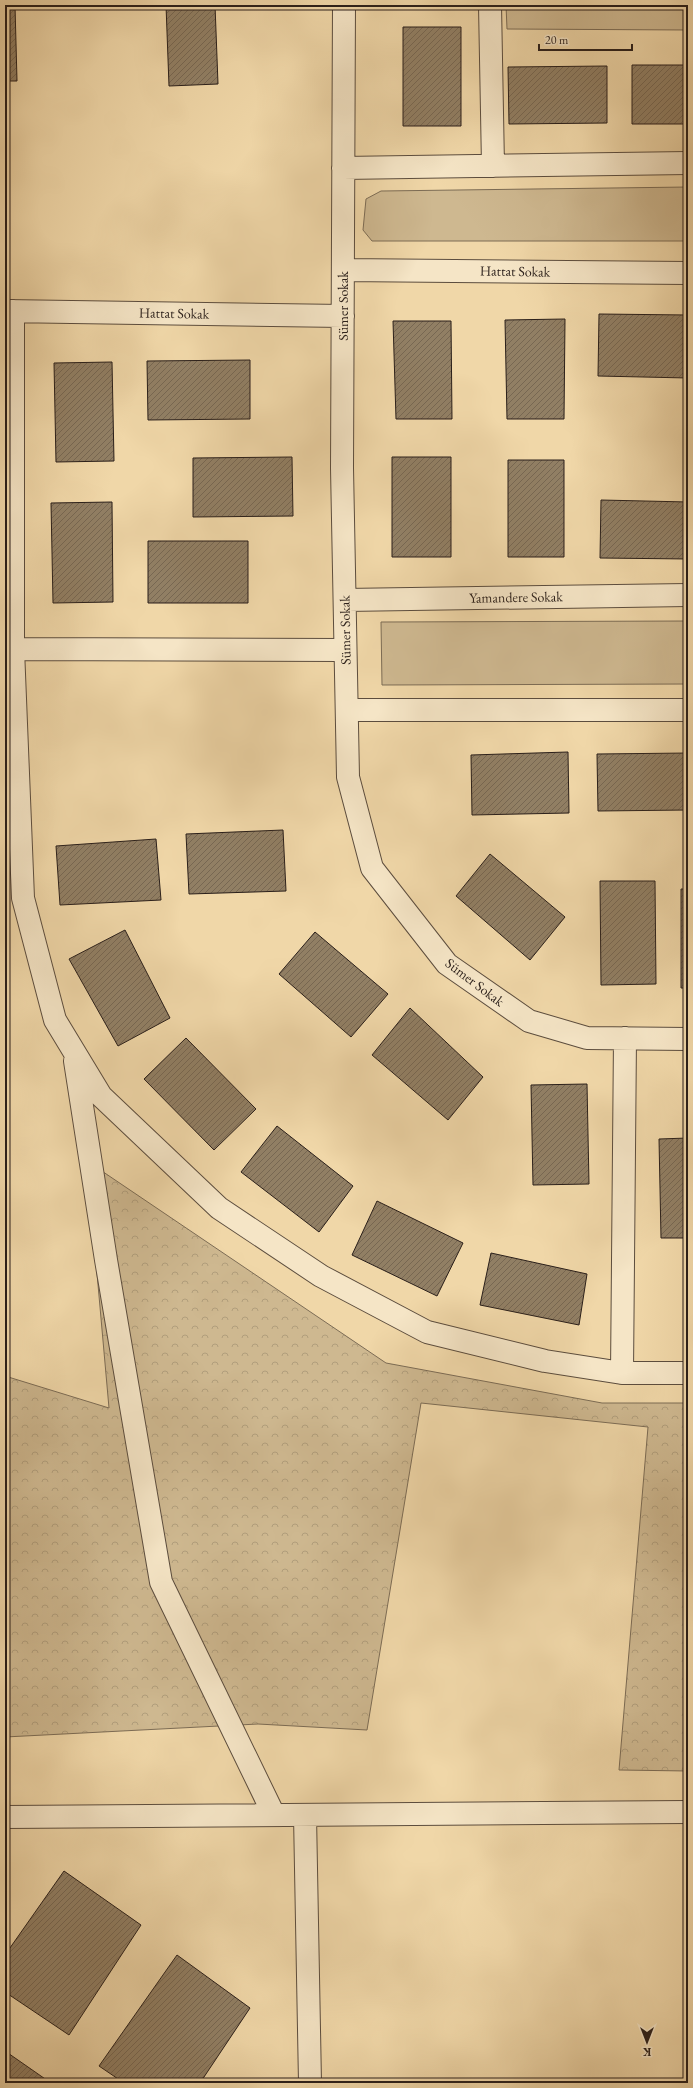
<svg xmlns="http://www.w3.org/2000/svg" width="693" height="2088" font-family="'EB Garamond',serif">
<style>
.grass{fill:#ceb890;stroke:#7c6c55}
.forest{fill:url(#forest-crowns);stroke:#7c6c55}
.building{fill:url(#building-hatch);stroke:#2a1f1a}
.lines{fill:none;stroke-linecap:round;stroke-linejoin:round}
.minor-casing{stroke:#5c4d3e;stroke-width:24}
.minor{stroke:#f5e5c6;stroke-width:22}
.labels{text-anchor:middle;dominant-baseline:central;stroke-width:3.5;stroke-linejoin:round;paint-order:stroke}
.street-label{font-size:14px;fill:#2a1f1a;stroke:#f5e5c6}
</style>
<defs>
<pattern id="forest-crowns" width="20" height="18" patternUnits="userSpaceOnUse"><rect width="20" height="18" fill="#ceb890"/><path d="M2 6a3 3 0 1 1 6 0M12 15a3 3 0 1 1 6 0" fill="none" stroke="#b19e7c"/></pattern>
<pattern id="building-hatch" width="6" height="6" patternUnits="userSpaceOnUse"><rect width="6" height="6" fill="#917f64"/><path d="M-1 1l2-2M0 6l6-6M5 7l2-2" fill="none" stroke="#776752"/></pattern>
</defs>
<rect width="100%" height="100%" fill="#f0d7a8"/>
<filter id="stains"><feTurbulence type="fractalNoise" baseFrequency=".005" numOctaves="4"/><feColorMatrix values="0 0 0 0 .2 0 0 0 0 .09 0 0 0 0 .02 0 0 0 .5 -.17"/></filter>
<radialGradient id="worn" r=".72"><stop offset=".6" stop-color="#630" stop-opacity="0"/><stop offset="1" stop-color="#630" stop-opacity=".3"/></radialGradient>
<path class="grass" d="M506,5h182v25l-181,-1z
M688,187v54h-316l-9,-11 3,-31 15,-8z
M688,621v63l-306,1 -1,-63z"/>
<path class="forest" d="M87,1161l299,202 216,40h86v368l-69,-1 29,-343 -227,-24 -54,327 -109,-6 -253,13v-361l104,32z"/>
<path class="building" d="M166,5h49l3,79 -49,2z
M5,6h10l2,75h-12z
M403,27h58v99h-58z
M632,65h56v59h-56z
M607,66v57l-98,1 -1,-57z
M599,314l89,1v63l-90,-2z
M565,319l-1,100h-57l-2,-99z
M393,321h58l1,98h-56z
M250,360v59l-102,1 -1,-59z
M112,362l2,99 -58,1 -2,-99z
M292,457l1,59 -100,1v-59z
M392,457h59v100h-59z
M508,460h56v97h-56z
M601,500l87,2v57l-88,-1z
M112,502l1,100 -60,1 -2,-100z
M148,541h100v62h-100z
M568,752l1,61 -97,2 -1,-60z
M688,753v57l-90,1 -1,-57z
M283,830l3,61 -97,3 -3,-60z
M156,839l5,61 -101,5 -4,-59z
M490,854l75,63 -35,43 -74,-64z
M600,881h55l1,103 -55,1z
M681,889h7v99h-7z
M125,930l45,88 -52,28 -49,-87z
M315,932l73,62 -37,43 -72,-63z
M410,1008l73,69 -35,43 -76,-65z
M186,1038l70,71 -42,41 -70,-71z
M587,1084l2,100 -56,1 -2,-100z
M277,1126l76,60 -34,46 -78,-60z
M688,1138v100h-27l-2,-99z
M377,1201l86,42 -26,53 -85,-41z
M491,1253l96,21 -8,51 -99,-20z
M64,1871l77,54 -72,110 -64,-43v-37z
M177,1955l73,53 -50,75h-76l-25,-17z
M5,2051l46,32h-46z"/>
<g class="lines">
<defs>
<path id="minor" d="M344,5l-2,463 6,309 24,91 75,96 82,57 58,17 101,1
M490,5l3,161
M343,168l345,-5
M343,270l345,3
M5,311l338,5
M13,311v338l10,249 32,122 46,76 118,112 102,68 106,56 118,29 77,12h66
M345,600l343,-5
M13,649l332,1
M347,710h341
M75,1061l31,199 55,322 113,233
M622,1373l3,-335
M305,1815l5,268
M5,1817l683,-5"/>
</defs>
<use href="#minor" class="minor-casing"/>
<use href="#minor" class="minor"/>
</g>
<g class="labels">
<g class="street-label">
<text transform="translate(515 271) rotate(1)">Hattat Sokak</text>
<text transform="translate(343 306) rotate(-90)">Sümer Sokak</text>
<text transform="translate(174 313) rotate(1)">Hattat Sokak</text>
<text transform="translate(516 597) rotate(-1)">Yamandere Sokak</text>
<text transform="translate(345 630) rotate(-91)">Sümer Sokak</text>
<text transform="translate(475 982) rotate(37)">Sümer Sokak</text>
</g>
</g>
<rect width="693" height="2088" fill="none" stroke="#f0d7a8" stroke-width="20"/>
<rect x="6" y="6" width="681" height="2076" fill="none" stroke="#2a1f1a" stroke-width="2"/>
<rect x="10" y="10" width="673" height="2068" fill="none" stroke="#2a1f1a"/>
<g transform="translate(647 2042) rotate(180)" stroke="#f5e5c6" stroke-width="3" paint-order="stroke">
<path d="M0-3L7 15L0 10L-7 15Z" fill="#2a1f1a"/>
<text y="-6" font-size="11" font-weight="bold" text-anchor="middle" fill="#2a1f1a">K</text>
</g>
<path d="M539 44v6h93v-6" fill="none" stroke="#2a1f1a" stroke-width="2"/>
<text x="545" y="44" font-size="12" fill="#2a1f1a" stroke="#f5e5c6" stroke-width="3" paint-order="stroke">20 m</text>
<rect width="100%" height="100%" filter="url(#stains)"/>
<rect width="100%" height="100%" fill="url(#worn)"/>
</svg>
